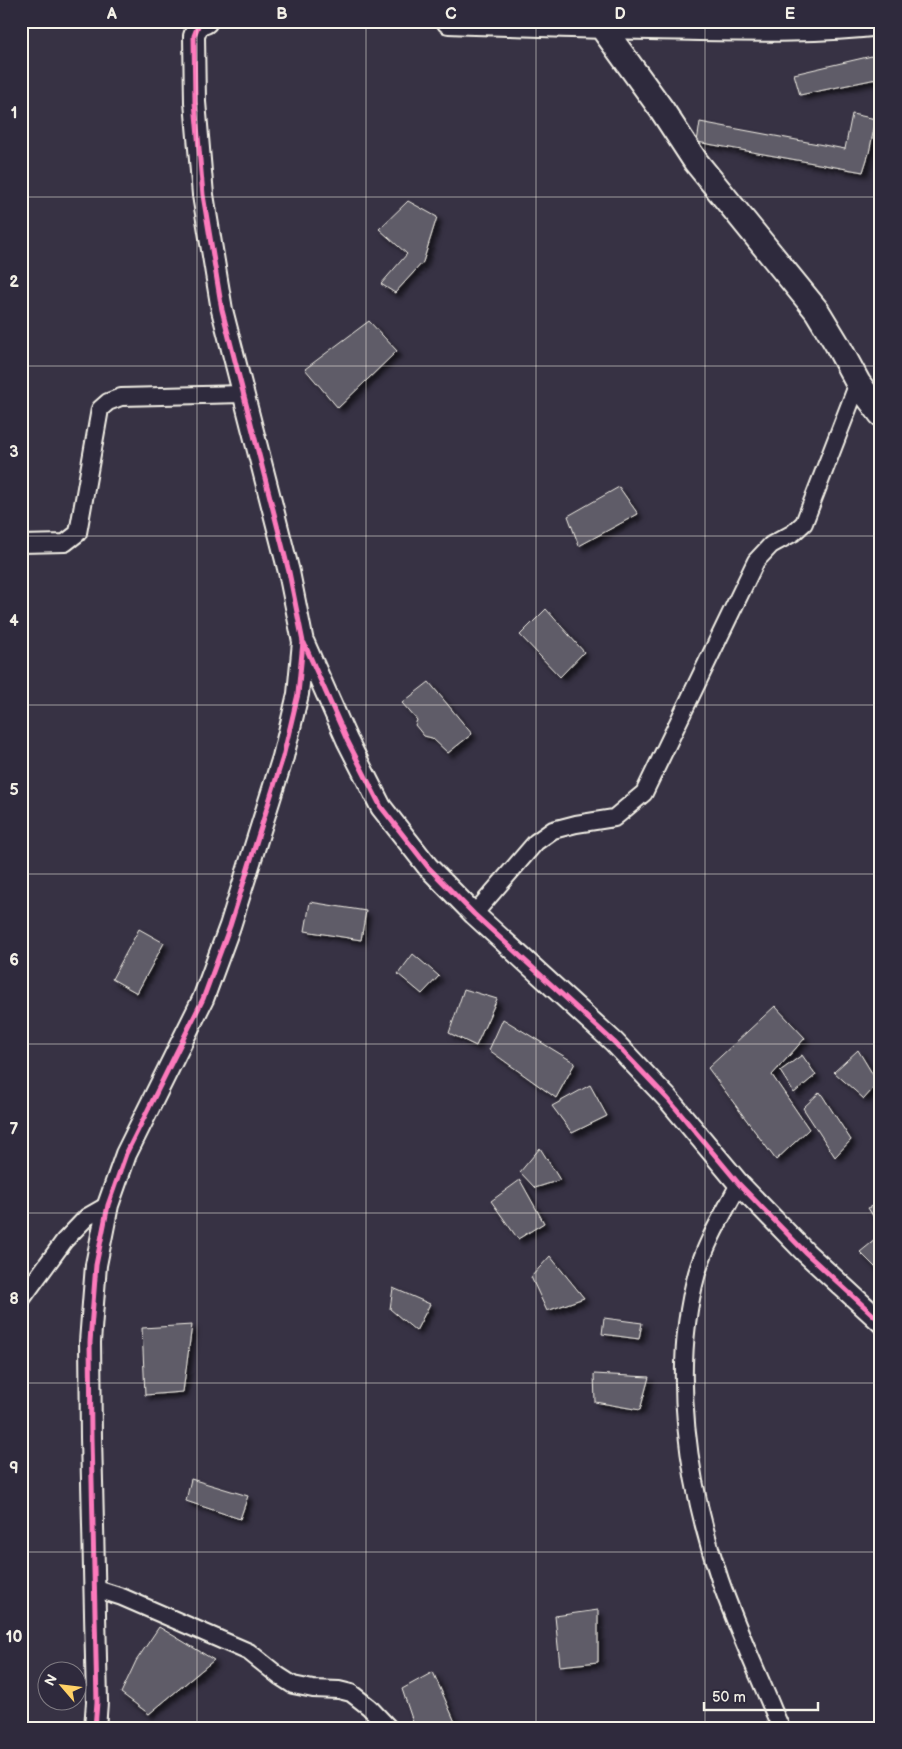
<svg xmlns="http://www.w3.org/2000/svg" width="902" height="1749" font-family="'Balsamiq Sans',sans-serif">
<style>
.building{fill:#5f5c67;stroke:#f4f1e8;filter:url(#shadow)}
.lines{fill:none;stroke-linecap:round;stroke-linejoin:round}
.minor-casing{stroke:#f4f1e8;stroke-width:20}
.tertiary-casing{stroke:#f4f1e8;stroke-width:24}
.secondary-casing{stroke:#f4f1e8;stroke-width:28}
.minor{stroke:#2f2a3d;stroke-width:16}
.tertiary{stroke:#2f2a3d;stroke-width:20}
.secondary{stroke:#2f2a3d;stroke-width:24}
.cycleway-casing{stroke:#2f2a3d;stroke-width:8}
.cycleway{stroke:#fd7abc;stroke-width:5}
.grid{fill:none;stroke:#f4f1e8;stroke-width:1;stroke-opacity:0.55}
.neatline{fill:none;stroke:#f4f1e8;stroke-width:2}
.grid-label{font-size:16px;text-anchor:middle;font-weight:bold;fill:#f4f1e8}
</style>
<defs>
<filter id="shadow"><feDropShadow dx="4.5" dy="4.5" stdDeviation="2.5" flood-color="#0009"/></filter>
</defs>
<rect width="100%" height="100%" fill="#373244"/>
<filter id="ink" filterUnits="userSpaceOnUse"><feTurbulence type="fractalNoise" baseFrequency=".02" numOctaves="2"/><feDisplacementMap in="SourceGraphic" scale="10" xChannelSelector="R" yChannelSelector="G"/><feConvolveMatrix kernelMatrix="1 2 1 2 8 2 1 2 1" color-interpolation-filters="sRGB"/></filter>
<g filter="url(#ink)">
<path class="building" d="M876,55l5,23 -81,17 -6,-21z
M852,114l24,5 -7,34 -6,19 -166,-30 3,-20 145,27z
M408,201l29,16 -14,45 -28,31 -14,-9 26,-30 -28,-25z
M369,321l28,30 -59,57 -33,-39z
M619,487l19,27 -59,32 -11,-30z
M546,609l38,43 -24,25 -40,-42z
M429,682l43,52 -24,19 -16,-15 -8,-2 -9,-11 2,-5 -15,-17z
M310,902l56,9 -5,29 -56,-9z
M139,929l25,14 -27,50 -25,-14z
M413,954l26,22 -17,18 -24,-20z
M464,989l33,10 -21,47 -27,-13z
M775,1006l30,32 -33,37 37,54 -33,31 -68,-92z
M503,1019l72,44 -19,35 -67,-48z
M858,1050l20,33 -14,16 -30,-27z
M802,1055l14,20 -22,18 -14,-22z
M590,1085l17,31 -35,17 -20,-27z
M820,1092l31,48 -16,17 -32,-49z
M540,1148l20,32 -25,8 -15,-16z
M520,1180l24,43 -26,16 -27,-38z
M881,1201v25l-1,1 -12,-19z
M881,1235v28l-6,4 -15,-15z
M550,1256l34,42 -37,13 -16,-34z
M393,1288l37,16 -14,27 -26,-22z
M604,1318l38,5 -3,16 -37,-5z
M192,1325l-9,67 -38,3 -3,-67z
M594,1374l55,3 -9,33 -45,-8z
M191,1479l57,17 -8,23 -54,-18z
M598,1610v52l-38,4 -5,-50z
M159,1627l55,33 -65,54 -28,-21 15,-32z
M433,1672l22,50 -23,6h-17l-13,-39z"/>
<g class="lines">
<defs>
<path id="minor" d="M21,544l44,-1 13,-10 22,-124 8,-7 13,-5 122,-3
M474,914l62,-72 17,-12 23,-6 38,-6 30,-25 112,-232 15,-16 22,-12 11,-10 54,-140
M739,1184c-15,29 -33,58 -42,89 -27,98 -9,212 23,307 15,44 35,87 53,130l8,18
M21,1300l43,-59 23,-24 21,-12
M94,1588l28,9 127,55 30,24 14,9 20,4 26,1 12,3 18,14 20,21"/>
<path id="tertiary" d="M304,643l43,97 34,67 47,60 46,47 140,128 54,57 71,85 67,69 75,69
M95,1728l2,-26 -6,-265 -1,-95 6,-77 12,-60 18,-51 77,-155 27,-73 53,-169 15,-63 5,-52 -14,-70 -67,-262 -19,-115 -8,-93 -1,-66 5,-13"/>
<path id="secondary" d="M197,21l2,2 6,-2
M449,21c83,3 167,6 250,7 61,1 121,2 182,-5
M602,27l60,83 34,52 121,149 20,33 21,39 23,31"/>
</defs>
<use href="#minor" class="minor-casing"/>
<use href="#tertiary" class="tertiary-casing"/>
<use href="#secondary" class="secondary-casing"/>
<use href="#minor" class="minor"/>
<use href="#tertiary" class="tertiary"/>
<use href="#secondary" class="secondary"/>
<defs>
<path id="cycleway" d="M304,643l43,97 34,67 47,60 46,47 140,128 54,57 71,85 67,69 75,69
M95,1728l2,-26 -6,-265 -1,-95 6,-77 12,-60 18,-51 77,-155 27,-73 53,-169 15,-63 5,-52 -14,-70 -67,-262 -19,-115 -8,-93 -1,-66 5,-13"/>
</defs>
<use href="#cycleway" class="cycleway-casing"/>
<use href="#cycleway" class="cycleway"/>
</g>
</g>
<path class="grid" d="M197,21v1707M366,21v1707M536,21v1707M705,21v1707M21,197h860M21,366h860M21,536h860M21,705h860M21,874h860M21,1044h860M21,1213h860M21,1383h860M21,1552h860"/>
<rect width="902" height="1749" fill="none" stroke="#2f2a3d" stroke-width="55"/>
<g transform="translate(62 1686) rotate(298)"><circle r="24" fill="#2f2a3d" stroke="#7e7a81"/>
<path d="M0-4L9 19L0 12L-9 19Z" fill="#ffd166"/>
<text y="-8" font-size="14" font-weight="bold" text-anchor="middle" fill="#f4f1e8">N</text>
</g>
<path d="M704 1702v8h114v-8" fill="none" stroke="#f4f1e8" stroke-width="2.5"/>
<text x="712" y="1702" font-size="15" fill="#f4f1e8" stroke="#2f2a3d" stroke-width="4" paint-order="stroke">50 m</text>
<rect x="28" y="28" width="846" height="1694" class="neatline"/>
<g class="grid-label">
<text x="112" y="19">A</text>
<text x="282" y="19">B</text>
<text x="451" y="19">C</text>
<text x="620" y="19">D</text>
<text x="790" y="19">E</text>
<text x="14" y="118">1</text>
<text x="14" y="287">2</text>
<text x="14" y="457">3</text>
<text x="14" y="626">4</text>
<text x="14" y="795">5</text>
<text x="14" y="965">6</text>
<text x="14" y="1134">7</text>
<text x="14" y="1304">8</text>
<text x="14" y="1473">9</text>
<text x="14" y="1642">10</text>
</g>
</svg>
